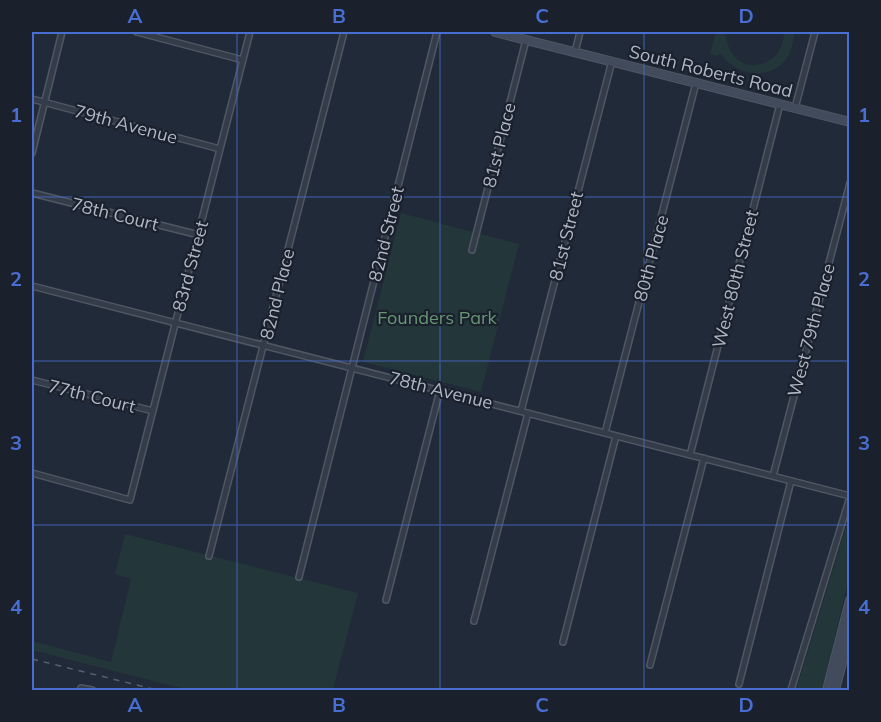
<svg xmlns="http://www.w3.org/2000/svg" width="881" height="722" font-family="Mulish,sans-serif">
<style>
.green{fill:#233639}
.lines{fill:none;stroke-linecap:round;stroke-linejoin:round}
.street-casing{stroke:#4f5763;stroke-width:8}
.secondary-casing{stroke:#4f5763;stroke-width:10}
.street{stroke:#343c49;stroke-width:5}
.secondary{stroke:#424b5c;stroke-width:8}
.rail{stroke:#566070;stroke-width:1.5;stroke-dasharray:6 6;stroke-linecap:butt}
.grid{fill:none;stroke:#496ed2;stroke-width:1.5;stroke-opacity:0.55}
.labels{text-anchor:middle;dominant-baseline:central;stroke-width:4.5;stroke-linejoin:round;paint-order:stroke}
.street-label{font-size:18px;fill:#afb7c5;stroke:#1a212d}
.park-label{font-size:18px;fill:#679674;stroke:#1a212d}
.neatline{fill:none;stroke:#496ed2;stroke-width:2}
.grid-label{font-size:20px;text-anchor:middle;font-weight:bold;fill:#496ed2}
</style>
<rect width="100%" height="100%" fill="#212a38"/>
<path class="green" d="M716,32h9c2,19 14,38 36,32 6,-2 12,-6 16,-10 5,-7 6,-15 8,-22h10c-2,8 -3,19 -8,26 -17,24 -52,18 -67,-5l-1,3 -9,-2z
M401,213l118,31 -38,148 -118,-30z
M849,517v61l-27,112h-26z
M125,534l233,59 -25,97h-145l-156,-40v-9l79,21 20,-83 -16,-5z"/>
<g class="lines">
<defs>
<path id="street" d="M137,32l106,28
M575,52l5,-20
M32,99l188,50
M795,108l20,-76
M32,153l30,-121
M32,193l167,42
M472,250l54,-210
M32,286l818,210
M32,380l121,31
M521,411l91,-350
M605,433l91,-350
M690,455l90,-351
M32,473l98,27 120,-468
M773,476l77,-293
M209,556l135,-524
M299,577l138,-545
M386,600l54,-210
M474,621l54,-208
M563,642l53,-206
M650,665l54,-207
M739,684l52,-203
M80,690l1,-2 11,2
M791,690l59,-193"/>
<path id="secondary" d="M495,32l355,90
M827,690l23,-90
M835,690l15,-58"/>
</defs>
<use href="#street" class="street-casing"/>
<use href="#secondary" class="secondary-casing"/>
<use href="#street" class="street"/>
<use href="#secondary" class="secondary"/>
<path class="rail" d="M32,659l125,31"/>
</g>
<path class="grid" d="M237,32v658M440,32v658M644,32v658M32,197h818M32,361h818M32,525h818"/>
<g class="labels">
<g class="street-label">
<text transform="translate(711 71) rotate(14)">South Roberts Road</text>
<text transform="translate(126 124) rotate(15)">79th Avenue</text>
<text transform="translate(499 145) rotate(-76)">81st Place</text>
<text transform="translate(115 214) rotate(14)">78th Court</text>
<text transform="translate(386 234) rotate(-76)">82nd Street</text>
<text transform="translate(566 236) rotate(-76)">81st Street</text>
<text transform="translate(651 258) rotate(-75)">80th Place</text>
<text transform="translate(190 266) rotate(-75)">83rd Street</text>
<text transform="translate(735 279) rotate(-76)">West 80th Street</text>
<text transform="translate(277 294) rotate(-76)">82nd Place</text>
<text transform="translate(811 330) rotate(-75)">West 79th Place</text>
<text transform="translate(441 390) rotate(14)">78th Avenue</text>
<text transform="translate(92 396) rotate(14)">77th Court</text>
</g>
<g class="park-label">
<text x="437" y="317">Founders Park</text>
</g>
</g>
<rect width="881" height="722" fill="none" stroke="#1a212d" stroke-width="66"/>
<rect x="33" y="33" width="815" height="656" class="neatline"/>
<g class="grid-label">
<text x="135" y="23">A</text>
<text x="339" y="23">B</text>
<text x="542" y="23">C</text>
<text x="746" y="23">D</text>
<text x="16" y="122">1</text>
<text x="864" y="122">1</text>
<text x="16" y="286">2</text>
<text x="864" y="286">2</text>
<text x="16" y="450">3</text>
<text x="864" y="450">3</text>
<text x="16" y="614">4</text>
<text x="864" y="614">4</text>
<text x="135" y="712">A</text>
<text x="339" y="712">B</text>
<text x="542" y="712">C</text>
<text x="746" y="712">D</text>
</g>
</svg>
